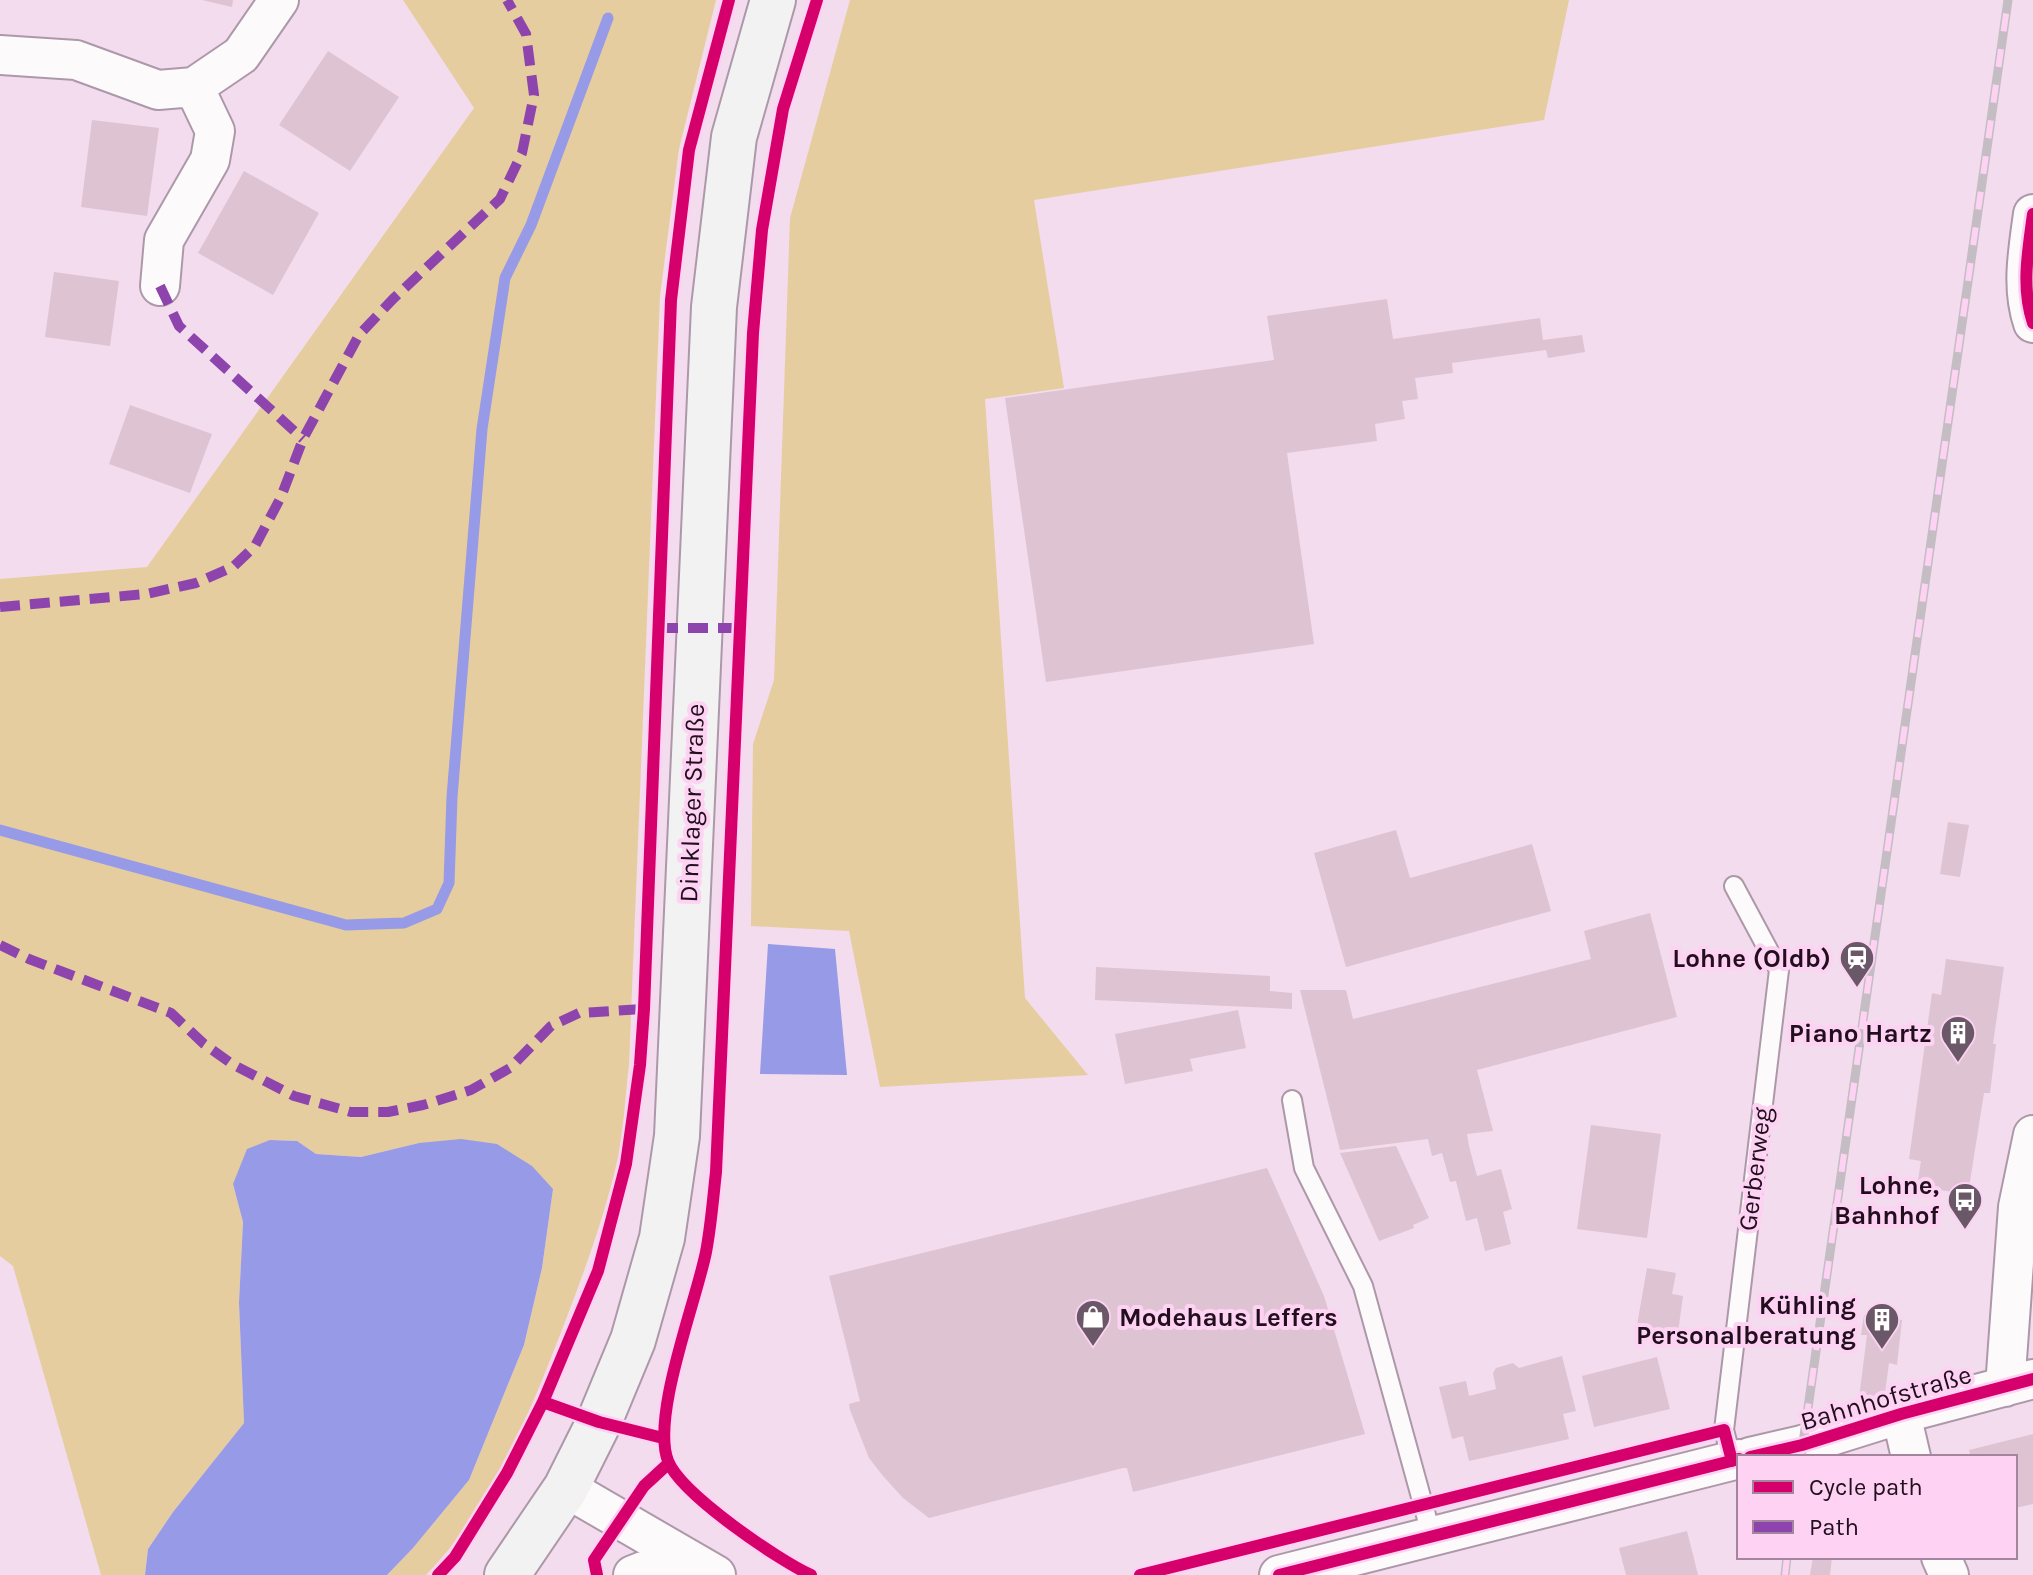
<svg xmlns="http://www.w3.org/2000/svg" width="2033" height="1575" font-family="Karla,sans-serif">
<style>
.green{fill:#e5cda0}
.water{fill:#979ae6}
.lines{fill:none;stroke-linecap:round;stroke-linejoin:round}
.stream{stroke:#979ae6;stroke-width:11}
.building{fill:#dec3d2}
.lane-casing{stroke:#ac98a8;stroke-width:22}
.street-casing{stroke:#ac98a8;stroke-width:42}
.secondary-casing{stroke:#ac98a8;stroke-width:48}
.lane{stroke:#fdfafc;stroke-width:18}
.street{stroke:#fdfafc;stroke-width:38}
.secondary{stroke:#f2f2f3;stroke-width:44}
.rail-casing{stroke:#c4bdc3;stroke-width:9}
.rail{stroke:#fdd2f3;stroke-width:6;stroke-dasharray:18;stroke-linecap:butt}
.quiet{stroke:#8e44ad;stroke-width:10;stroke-dasharray:20 10;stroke-linecap:butt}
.cycleway-casing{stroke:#fdd2f3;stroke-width:17}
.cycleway{stroke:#d6006c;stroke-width:12}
.labels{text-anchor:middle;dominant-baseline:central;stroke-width:8;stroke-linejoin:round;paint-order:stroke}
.street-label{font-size:26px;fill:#210f1e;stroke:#fdd2f3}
.poi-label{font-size:26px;font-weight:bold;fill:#210f1e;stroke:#fdd2f3;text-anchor:end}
</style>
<rect width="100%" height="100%" fill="#f3dcee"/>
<path class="green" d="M403,0h313l-37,149 -19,147 -31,768c-4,33 -5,69 -13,102 -13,55 -33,109 -53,161 -34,88 -70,179 -137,248h-39l26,-27 56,-68 55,-135 18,-77 11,-79 -134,-46 -58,14 -45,-3 -19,-13 -27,-1 -37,44 10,38 -4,81 5,120 -71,89 -25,37 -3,26h-44l-88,-309 -13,-10v-677l147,-12 327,-459z
M850,0h719l-25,120 -510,80 30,188 -79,11 40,599 63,77 -208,12 -31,-156 -98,-5 2,-182 21,-64 16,-462z"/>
<path class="water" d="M768,944l67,5 12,126 -87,-1z
M461,1139l36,5 35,22 21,23 -11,79 -18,77 -55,135 -56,68 -26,27h-242l3,-26 25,-37 71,-89 -5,-120 4,-81 -10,-38 14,-35 23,-9 27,1 19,13 45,3 58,-14z"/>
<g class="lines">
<path class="stream" d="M0,830l346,95 58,-2 33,-14 12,-26 3,-86 30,-368 23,-151 26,-53 77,-207"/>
</g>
<path class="building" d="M202,0h31l-1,7z
M328,51l71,46 -49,74 -71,-46z
M92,120l67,8 -12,88 -66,-9z
M244,171l75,42 -46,82 -75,-42z
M54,272l65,9 -9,65 -65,-9z
M1387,299l6,40 147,-21 3,22 39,-5 3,17 -37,6 -2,-8 -94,13 1,10 -38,5 3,21 -16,2 3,18 -30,5 2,17 -90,12 27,191 -268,38 -41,-284 269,-38 -7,-44z
M130,405l82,29 -22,59 -81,-29z
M1948,822l21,3 -9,52 -20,-3z
M1396,830l14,48 122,-34 19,67 -205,56 -32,-114z
M1650,913l27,104 -200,53 16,61 -26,3 2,12 8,30 24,-7 11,40 -9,3 8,32 -26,7 -8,-33 -11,3 -10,-40 -6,1 -8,-29 -10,3 -4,-17 -88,11 -40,-160h46l7,29 238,-60 -7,-28z
M1946,959l58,8 -11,77h3l-6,49h-6l-16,101 -51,-7 4,-26 -12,-2 23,-166 9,2z
M1096,967l174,9v15l22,2v16l-197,-9z
M1238,1010l8,38 -56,11 3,12 -68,13 -10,-50z
M1591,1125l70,9 -14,104 -70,-9z
M1396,1146l33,72 -16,7 1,3 -35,13 -39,-88z
M1267,1168l57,128 41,138 -232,58 -6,-24h-4l-194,50 -26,-20 -20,-22 -14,-18 -19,-48 -1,-6 11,-3 -31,-125z
M1647,1268l29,5 -4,21 11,2 -5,36 -41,-7z
M1864,1315l38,5 -5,45 -8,-2 -5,38 -25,-3 8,-63h-6z
M1562,1356l14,55 -13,3 6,25 -100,22 -6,-25 -11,3 -13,-52 27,-6 3,15 27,-7 -3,-16 3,-5 17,-5 6,5z
M1657,1357l13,52 -76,18 -12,-51z
M2033,1434v70l-18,4v-51h-44l-2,-7z
M1687,1531l11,44h-72l-7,-27z
M1813,1557h19l-2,18h-20z"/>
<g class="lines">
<defs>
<path id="lane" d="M1292,1100l12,68 59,118 69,251
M1732,1461l-8,-31 55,-460 -45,-84"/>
<path id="street" d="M0,55l76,5 82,30 36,-3
M2033,214c-5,37 -12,74 0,109
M160,286l4,-46 46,-80 5,-29 -21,-44 47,-32 38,-55
M2005,1387l13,-180 15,-72
M1901,1414l10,43
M1750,1457l52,-12 99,-31 132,-35
M566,1488l150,87
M1941,1557l8,18
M633,1575l18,-7 51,2
M1279,1575l460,-116"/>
<path id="secondary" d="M507,1575l59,-87 33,-66 34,-82 29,-102 15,-102 37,-829 20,-170 39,-137"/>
</defs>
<use href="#lane" class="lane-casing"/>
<use href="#street" class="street-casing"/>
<use href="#secondary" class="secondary-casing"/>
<use href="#lane" class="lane"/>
<use href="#street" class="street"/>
<use href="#secondary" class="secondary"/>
<defs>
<path id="rail" d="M1801,1457l207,-1457
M1785,1575l2,-18"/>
</defs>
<use href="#rail" class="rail-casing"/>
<use href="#rail" class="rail"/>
<path class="quiet" d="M160,286l19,40 124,113
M0,607l146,-13 50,-11 37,-16 22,-21 26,-49 22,-58 56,-104 34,-36 107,-100 22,-46 12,-58 -8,-61 -19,-34
M658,628h82
M0,945l29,14 142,54 33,31 28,20 62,32 57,16h37l35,-7 48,-15 39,-22 41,-42 28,-13 65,-4"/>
<defs>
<path id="cycleway" d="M2033,214c-5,37 -12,74 0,109
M543,1402l56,20 64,16
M1750,1457l52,-12 99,-31 132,-35
M438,1575l17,-18 52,-84 36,-71 55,-131 28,-107 14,-99 4,-56 27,-709 18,-150 40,-150
M597,1575l-3,-15 50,-74 25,-23
M811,1575c-33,-15 -130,-81 -143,-114 -17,-45 28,-159 38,-209 5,-26 7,-53 10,-80l37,-839 9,-103 21,-121 34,-109
M1140,1575l584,-145 8,31
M1279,1575l460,-116"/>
</defs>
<use href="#cycleway" class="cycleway-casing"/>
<use href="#cycleway" class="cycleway"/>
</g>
<defs>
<symbol id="station-pin" viewBox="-11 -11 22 30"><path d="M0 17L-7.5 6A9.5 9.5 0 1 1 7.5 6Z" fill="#6a5767" stroke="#fdd2f3"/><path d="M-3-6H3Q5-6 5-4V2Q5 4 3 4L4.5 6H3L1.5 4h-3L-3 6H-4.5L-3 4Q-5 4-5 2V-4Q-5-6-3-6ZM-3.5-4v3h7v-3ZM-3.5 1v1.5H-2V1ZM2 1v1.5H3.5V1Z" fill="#fff"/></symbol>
<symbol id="building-pin" viewBox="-11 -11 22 30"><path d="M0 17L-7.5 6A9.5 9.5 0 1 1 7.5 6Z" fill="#6a5767" stroke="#fdd2f3"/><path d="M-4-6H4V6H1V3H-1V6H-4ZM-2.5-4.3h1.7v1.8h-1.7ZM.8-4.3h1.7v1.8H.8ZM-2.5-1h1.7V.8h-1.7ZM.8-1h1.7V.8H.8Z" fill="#fff"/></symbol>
<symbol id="bus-pin" viewBox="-11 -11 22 30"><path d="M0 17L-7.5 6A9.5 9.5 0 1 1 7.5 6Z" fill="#6a5767" stroke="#fdd2f3"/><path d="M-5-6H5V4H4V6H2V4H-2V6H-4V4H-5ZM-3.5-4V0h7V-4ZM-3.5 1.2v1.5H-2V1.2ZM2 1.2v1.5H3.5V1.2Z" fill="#fff"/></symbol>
<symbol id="shop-pin" viewBox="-11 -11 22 30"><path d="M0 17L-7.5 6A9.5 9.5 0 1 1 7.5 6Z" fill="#6a5767" stroke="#fdd2f3"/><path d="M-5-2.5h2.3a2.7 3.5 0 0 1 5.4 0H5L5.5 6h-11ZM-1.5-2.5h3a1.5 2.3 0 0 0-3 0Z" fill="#fff"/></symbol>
</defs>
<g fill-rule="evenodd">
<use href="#station-pin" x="1837" y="938" width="40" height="54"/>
<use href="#building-pin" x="1938" y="1013" width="40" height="54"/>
<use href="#bus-pin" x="1945" y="1180" width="40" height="54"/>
<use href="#shop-pin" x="1073" y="1297" width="40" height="54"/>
<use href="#building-pin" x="1862" y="1300" width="40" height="54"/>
</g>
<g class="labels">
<g class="street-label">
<text transform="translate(692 803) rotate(-88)">Dinklager Straße</text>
<text transform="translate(1755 1169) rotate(-83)">Gerberweg</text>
<text transform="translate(1886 1398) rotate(-16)">Bahnhofstraße</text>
</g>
<g class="poi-label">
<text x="1831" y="958">Lohne (Oldb)</text>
<text x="1932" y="1033">Piano Hartz</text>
<text x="1939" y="1185">Lohne,<tspan x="1939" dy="30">Bahnhof</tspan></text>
<text x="1856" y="1305">Kühling<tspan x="1856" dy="30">Personalberatung</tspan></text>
<text x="1119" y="1317" text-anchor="start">Modehaus Leffers</text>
</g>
</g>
<rect x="1737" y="1455" width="280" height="104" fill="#fdd2f3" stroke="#a5849e" stroke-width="2"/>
<rect x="1753" y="1481" width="40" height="12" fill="#d6006c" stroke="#a5849e" stroke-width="2"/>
<text x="1809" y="1495" font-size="24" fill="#210f1e">Cycle path</text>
<rect x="1753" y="1521" width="40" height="12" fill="#8e44ad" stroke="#a5849e" stroke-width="2"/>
<text x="1809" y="1535" font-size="24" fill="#210f1e">Path</text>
</svg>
